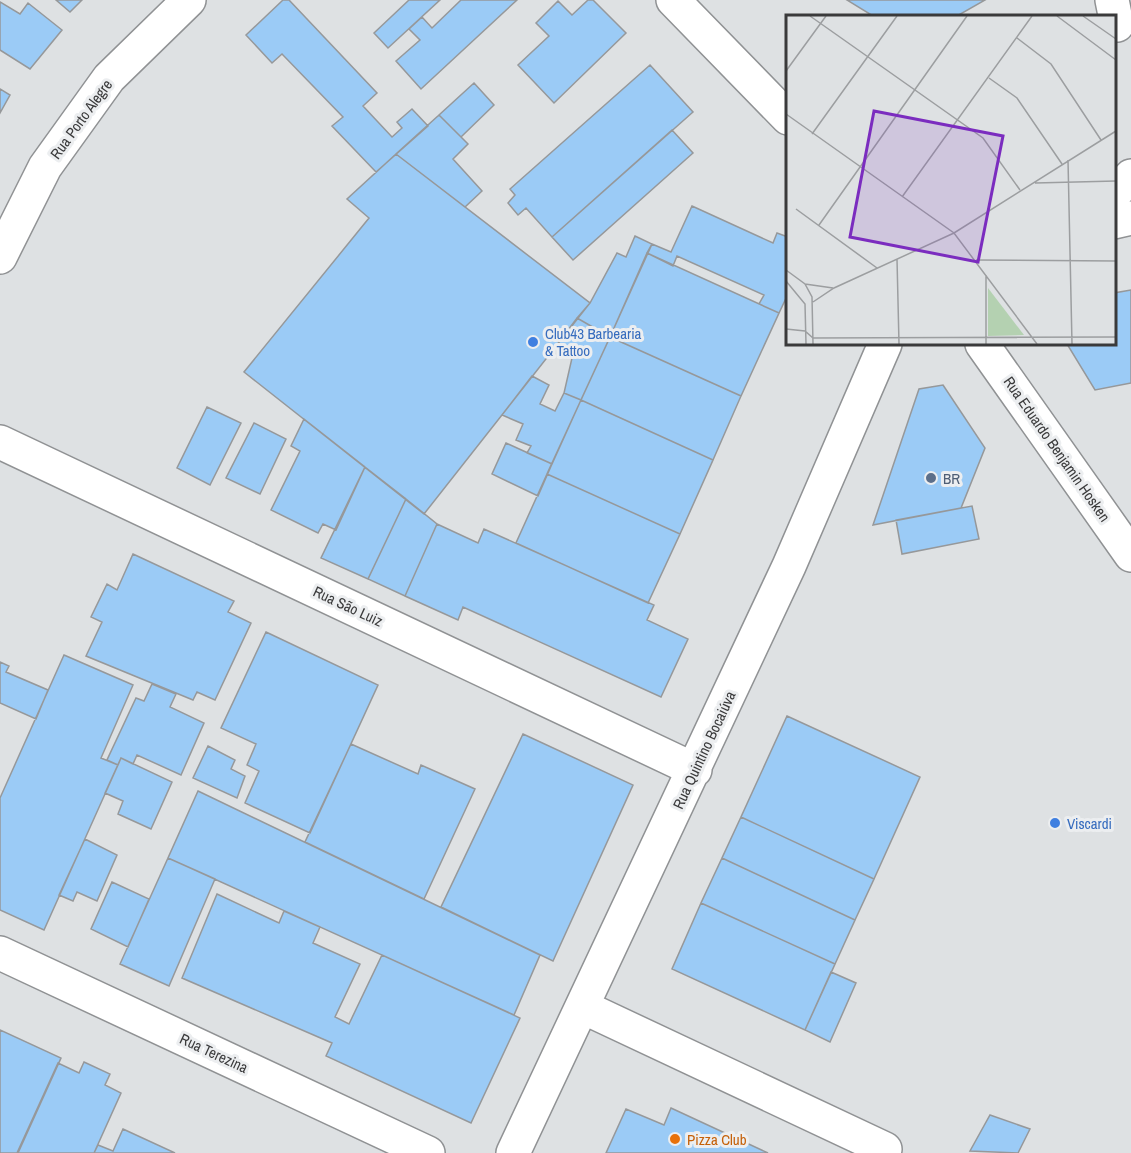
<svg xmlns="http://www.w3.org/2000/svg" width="1131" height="1153" font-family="'Archivo Narrow',sans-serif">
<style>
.building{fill:#9bcbf6;stroke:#96989a;stroke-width:1.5}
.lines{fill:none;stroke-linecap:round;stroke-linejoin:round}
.minor-casing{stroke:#909294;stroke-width:36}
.minor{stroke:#fff;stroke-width:33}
.shop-dot{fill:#3f7fe0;stroke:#eceef0;stroke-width:2}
.service-dot{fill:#5c6f8a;stroke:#eceef0;stroke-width:2}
.food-dot{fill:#e8710a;stroke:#eceef0;stroke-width:2}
.labels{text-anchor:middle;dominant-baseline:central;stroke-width:6;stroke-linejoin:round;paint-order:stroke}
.street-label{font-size:15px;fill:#3a3a3b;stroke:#eceef0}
.shop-label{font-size:15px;fill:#366cbe;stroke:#eceef0;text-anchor:start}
.service-label{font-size:15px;fill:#4e5e75;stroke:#eceef0;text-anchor:start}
.food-label{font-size:15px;fill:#c56008;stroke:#eceef0;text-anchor:start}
.inset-road{fill:none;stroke:#9c9ea0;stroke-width:1.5}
.view{fill:#7b2cbf;fill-opacity:0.15;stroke:#7b2cbf;stroke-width:3}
.inset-edge{fill:none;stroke:#3a3a3b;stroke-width:3}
</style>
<rect width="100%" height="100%" fill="#dee1e3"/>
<path class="building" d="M56,0h26l-12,12z
M283,0h6l88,93 -14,13 29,31 10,-9 -5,-6 15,-13 16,17 -52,46 -44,-46 11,-9 -61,-63 -10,9 -26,-28z
M409,0h31l-52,48 -14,-15z
M461,0h56l-96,89 -25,-28 24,-21 -11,-11 13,-12 10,11z
M588,0h5l33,33 -72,70 -36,-38 31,-29 -13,-13 22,-22 14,14z
M847,0h138l-28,16h-84z
M0,2l20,12 8,-11 34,27 -32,39 -30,-19z
M650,65l43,47 -141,125 -26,-29 -8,7 -10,-12 7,-8 -5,-6z
M474,83l20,22 -33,32 -22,-22z
M0,89l10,6 -10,18z
M439,115l29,29 -15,15 29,32 -17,16 -69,-53z
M672,130l21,23 -120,107 -21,-23z
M396,154l194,149 -166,211 -180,-142 125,-154 -22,-19z
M692,206l81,37 4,-10 11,4v57l-9,19 -20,-9 5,-9 -87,-39 -4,10 -26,-13 5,-9 19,8z
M635,236l17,8 -42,93 -33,-19 13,-15 27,-50 9,4z
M647,253l132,60 -38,83 -131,-59z
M1131,290v93l-36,7 -28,-46h47v-51z
M577,318l33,19 -29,63 -17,-7 8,-35 -16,-12z
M610,337l131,59 -28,64 -132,-60z
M532,376l17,9 -9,19 15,7 9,-18 17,7 -29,64 -25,-11 4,-7 -15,-6 7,-16 -21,-9z
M943,385l42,63 -24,60 -88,17 46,-136z
M581,400l132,60 -33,74 -133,-60z
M207,407l34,16 -31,62 -33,-17z
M304,419l61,48 -29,63 -13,-6 -5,9 -47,-23 29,-59 -9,-5z
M254,423l32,16 -26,55 -34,-16z
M506,443l46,21 -14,32 -46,-22z
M365,467l41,32 -38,80 -47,-21z
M547,474l133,60 -32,69 -132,-60z
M406,499l31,25 -32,72 -37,-17z
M972,506l7,33 -77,15 -6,-34z
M437,524l41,19 6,-14 170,76 -7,15 41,19 -27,58 -198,-90 -5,13 -53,-24z
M133,554l101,47 -6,11 23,11 -36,77 -18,-8 -4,8 -107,-44 16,-34 -11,-5 16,-33 10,6z
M266,632l112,53 -68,148 -65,-30 14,-32 -12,-6 9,-21 -35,-16z
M64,655l69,30 -32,73 17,7 -74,165 -44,-20v-112z
M0,662l9,4 -3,6 42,18 -12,29 -36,-16z
M152,684l24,10 -6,13 34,16 -23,52 -44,-20 -4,9 -12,-6 -3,7 -11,-5 29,-62 8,3z
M787,716l133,61 -46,102 -133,-62z
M523,734l110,51 -80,176 -112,-54z
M351,744l67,30 3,-9 54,24 -51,110 -119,-57z
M208,746l27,14 -4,9 14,7 -8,22 -44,-20z
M121,758l51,24 -21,47 -33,-15 5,-13 -18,-8z
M198,791l342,164 -26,60 -346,-157z
M741,817l133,62 -19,41 -133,-62z
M85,839l32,16 -20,46 -20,-9 -4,9 -14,-6z
M168,858l47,21 -46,107 -49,-22z
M722,858l133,62 -20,44 -134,-61z
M112,882l37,17 -21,48 -37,-18z
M217,894l62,29 5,-12 36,16 -7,16 47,21 -25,53 14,7 33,-69 138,63 -49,105 -145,-67 6,-13 -150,-65z
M701,903l134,61 -30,66 -133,-61z
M831,972l25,11 -26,59 -25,-12z
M0,1030l61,28 -43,95h-18z
M84,1062l26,12 -5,11 16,8 -27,60h-77l41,-90 21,10z
M671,1108l97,45h-162l20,-44 38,16z
M990,1115l40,14 -12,24 -48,-2z
M123,1129l52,24h-81l4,-8 15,6z"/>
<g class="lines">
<defs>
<path id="minor" d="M673,0l115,118
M1112,0l5,25
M1114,194l17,-18
M1114,222l17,-4
M0,257l45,-90 64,-89 80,-78
M982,344l149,211
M0,442l695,328
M0,953l428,200
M583,1007l302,142
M513,1153l276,-587 96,-222"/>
</defs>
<use href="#minor" class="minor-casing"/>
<use href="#minor" class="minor"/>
</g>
<g class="shop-dot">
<circle cx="533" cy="342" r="6"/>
<circle cx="1055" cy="823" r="6"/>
</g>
<circle class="service-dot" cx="931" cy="478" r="6"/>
<circle class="food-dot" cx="675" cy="1139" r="6"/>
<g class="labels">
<g class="street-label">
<text transform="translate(81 119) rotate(-54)">Rua Porto Alegre</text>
<text transform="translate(1057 449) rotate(55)">Rua Eduardo Benjamin Hosken</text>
<text transform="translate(348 606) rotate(25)">Rua São Luiz</text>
<text transform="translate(704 750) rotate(-65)">Rua Quintino Bocaiúva</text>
<text transform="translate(214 1053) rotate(25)">Rua Terezina</text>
</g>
<g class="shop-label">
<text x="545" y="333">Club43 Barbearia<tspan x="545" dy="17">&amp; Tattoo</tspan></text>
<text x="1067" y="823">Viscardi</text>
</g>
<g class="service-label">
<text x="943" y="478">BR</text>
</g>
<g class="food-label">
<text x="687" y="1139">Pizza Club</text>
</g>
</g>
<g transform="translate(786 15)">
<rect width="330" height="330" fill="#dee1e3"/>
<path d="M202,273l36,47 -36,1z" fill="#b4d1b1"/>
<path class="inset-road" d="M24,1l173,122 37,52M271,1l59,44M297,1l33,23M231,23l34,26 50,76M0,56l40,-55M203,63l28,20 45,66M0,99l168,119 83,111M26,119l85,-118M282,145l4,184M249,168l81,-2M116,182l130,-181M10,194l81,59M33,210l148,-209M111,244l2,85M190,245l140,1M0,255l19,14 7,13 1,47M200,260v69M0,266l19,23 1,40M19,269l28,4M27,287l21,-14 120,-55 162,-102M0,314l19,2 8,7 303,-1"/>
<path class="view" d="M88,96l129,25 -25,126 -128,-25z"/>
<rect width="330" height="330" class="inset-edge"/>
</g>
</svg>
